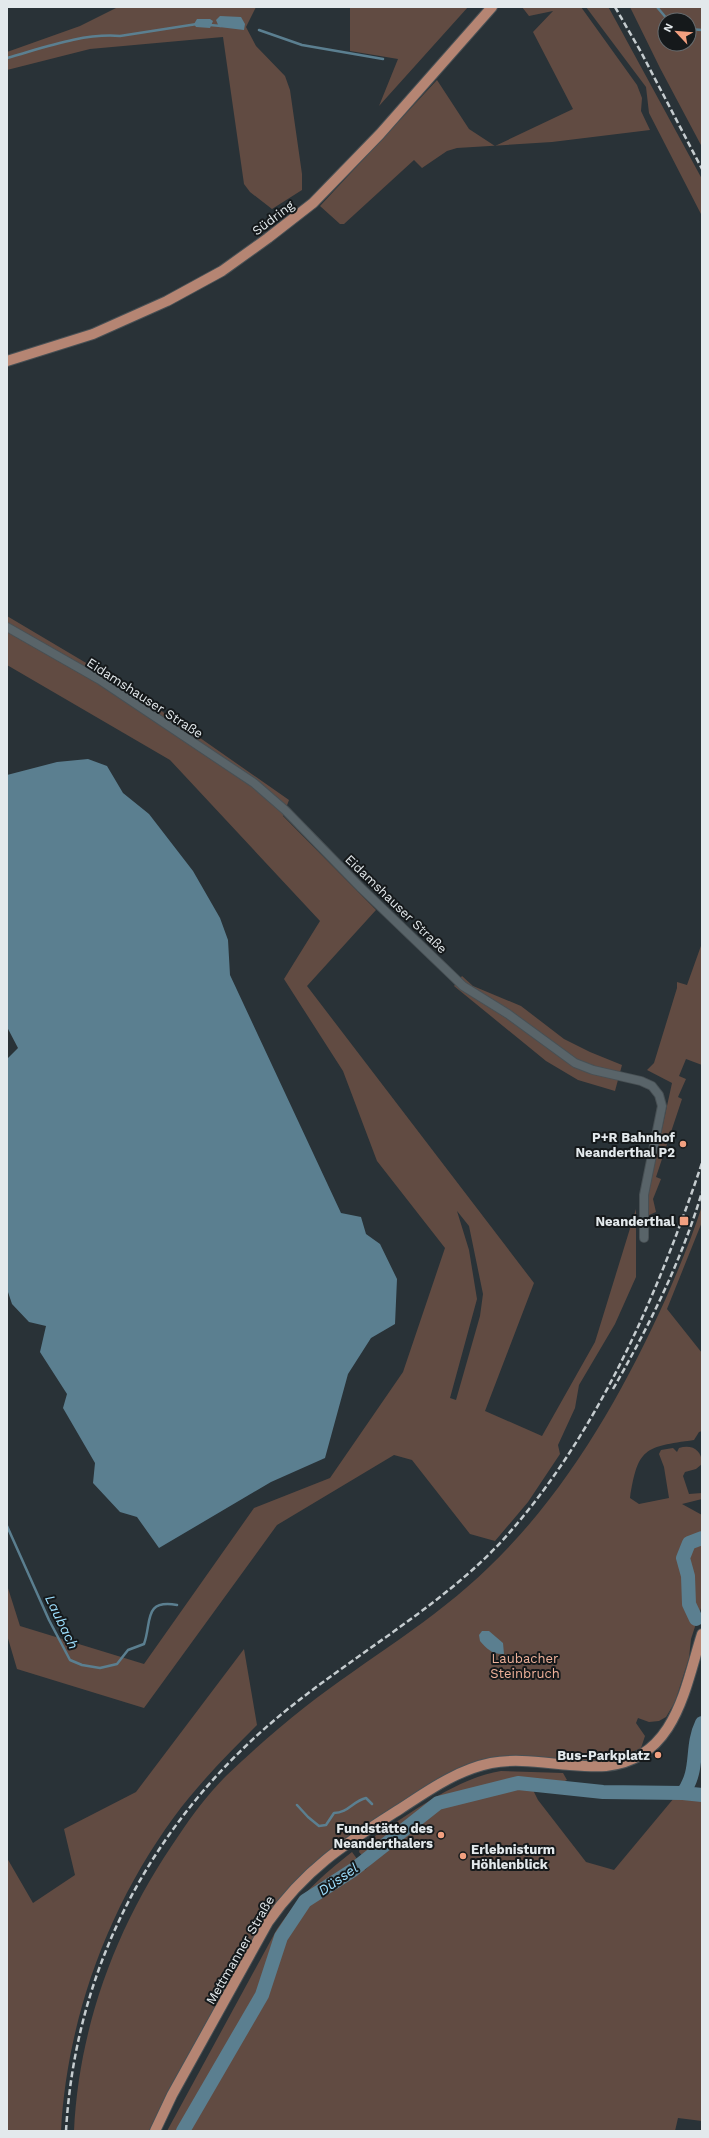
<svg xmlns="http://www.w3.org/2000/svg" width="709" height="2138" font-family="'Work Sans',sans-serif">
<style>
.green{fill:#614b42;fill-rule:evenodd}
.water{fill:#5b7f90}
.lines{fill:none;stroke-linecap:round;stroke-linejoin:round}
.stream{stroke:#5b7f90;stroke-width:2.5}
.river{stroke:#5b7f90;stroke-width:14}
.minor-casing{stroke:#485054;stroke-width:10}
.major-casing{stroke:#485054;stroke-width:12}
.minor{stroke:#596469;stroke-width:8}
.major{stroke:#b58573;stroke-width:10}
.rail{stroke:#c5cccf;stroke-width:2.5;stroke-dasharray:6 3;stroke-linecap:butt}
.poi-dot{fill:#f2a080;stroke:#15191b;stroke-width:1.5}
.labels{text-anchor:middle;dominant-baseline:central;stroke-width:4;stroke-linejoin:round;paint-order:stroke}
.street-label{font-size:13px;fill:#e3e9ec;stroke:#15191b}
.poi-label{font-size:13px;font-weight:bold;fill:#e3e9ec;stroke:#15191b;text-anchor:end}
.park-label{font-size:13px;fill:#eeb19a;stroke:#15191b}
.water-label{font-size:14px;font-style:italic;fill:#9ee0ff;stroke:#15191b}
</style>
<rect width="100%" height="100%" fill="#293237"/>
<path class="green" d="M118,7h138l-10,20 10,19 29,30 5,14 12,84v16l-30,19 -22,-17 -6,-8 -21,-147 -133,12 -83,21v-18l73,-26z
M350,7h118l-89,99 19,-47 -48,-8z
M522,7h59l56,78 5,13 -1,13 9,19 -98,12 -95,6 -10,3 -25,17 -8,-8 -70,64h-4l-20,-18 117,-126 32,49 26,17 78,-37 -40,-77 20,-21 -24,5z
M586,7h22l2,3 92,169v37l-53,-103 -3,-26z
M630,7h72v140l-42,-79zM665,20h24v24h-24z
M7,616l123,73 159,111 -6,16 93,94 -69,76 227,297 -49,128 57,25 53,-94 41,-133v68l-21,47 -36,61 -4,23 -17,37 2,9 -32,48 -33,39 -25,-7 -58,-74 -18,-5 -117,70 -133,183 -127,-39 -10,-34v-50l13,41 124,38 110,-156 76,-30 73,-106 42,-124 -68,-87 -34,-90 -59,-92 36,-58 -150,-161 -163,-95zM457,1211l12,15 14,68 -3,22 -24,84 -6,-2 27,-99 -8,-49z
M702,943v122l-16,-6 -7,17 7,3 -8,18 4,2 -26,78 5,2 -8,20 3,13 -9,4 1,-23 24,-110 -25,-13 7,-7 23,-75v-6l10,3z
M462,976l11,10 48,20 43,33 26,13 32,13 -7,26 -37,-11 -32,-19 -92,-75z
M702,1206v16l-35,87 35,44v78l-3,1 -5,8c-50,7 -56,8 -64,58l9,6 30,-6 -5,-31 -5,-13 2,-4 12,-2 4,4 2,-4c13,-4 23,2 23,16l-6,5 -11,3 -2,4 6,18 13,-1v6l-20,5 20,11v90l-11,34 -2,19 -14,44 -9,15 -7,4 -10,1 -11,-4 -2,5 9,13 -4,12 -22,10 -17,3h-24l-65,-3 -78,24 -90,56 -47,41 -147,252h-77c5,-107 44,-209 105,-296 14,-21 29,-41 47,-59 25,-24 51,-47 79,-69 60,-47 129,-86 184,-140 78,-75 133,-172 177,-269 13,-30 26,-61 36,-92z
M244,1649l13,76c-29,29 -58,58 -83,92 -66,90 -107,202 -113,314h-54v-273l26,45 42,-28 -11,-46 72,-37z
M501,1771l62,2 4,7 -19,9 -16,-1 6,12 48,62 28,8 60,-72 28,-2v325l-24,-3 -3,13h-508l110,-202c22,-32 44,-53 75,-77l13,18 5,-5 -11,-13 2,-7c41,-25 93,-67 140,-74z"/>
<path class="water" d="M220,16l21,1 4,7 -1,6 -25,-3 -3,-7z
M197,19h13l3,2 -3,7 -14,-1 -2,-3z
M88,759l19,7 16,27 26,21 44,57 27,47 8,22 2,35 111,238 20,4 5,17 14,10 17,35 -2,45 -24,14 -23,36 -23,84 -54,24 -112,66 -22,-31 -17,-5 -27,-29 2,-20 -32,-55 4,-14 -27,-42 6,-26 -17,-4 -17,-18 -5,-15v-230l11,-11 -11,-21v-252l50,-13z
M482,1631h7l14,12 1,11c-11,1 -17,-5 -24,-13l-1,-6z"/>
<g class="lines">
<path class="stream" d="M657,7l11,13
M210,25l11,1
M689,29l13,1
M259,30l43,15 81,14
M7,58c36,-10 75,-25 113,-22l77,-12
M7,1526l42,94 21,40 12,5 18,3 17,-4 11,-14 16,-6c8,-22 -1,-45 33,-39
M297,1805l11,12 11,9 7,-1 8,-12c14,0 19,-12 32,-15l6,6"/>
<path class="river" d="M696,1619l-7,-15 -1,-28 -5,-18 6,-15 13,-5
M683,1793l19,2
M183,2131l79,-136 19,-58 24,-36 48,-31 85,-67 80,-20 85,9 80,1c17,-24 7,-45 19,-70"/>
<defs>
<path id="minor" d="M7,627l93,53 154,103 31,27 75,77 103,99 45,28 67,49 18,7 48,11 11,5 7,9 3,11 -18,89v43"/>
<path id="major" d="M7,361l86,-27 74,-33 55,-30 46,-33 45,-35 67,-69 112,-127
M155,2131l17,-36 96,-173c39,-55 77,-78 132,-113 29,-19 57,-39 91,-46 25,-5 54,0 79,2 12,1 24,2 36,1 70,-7 79,-79 96,-132"/>
</defs>
<use href="#minor" class="minor-casing"/>
<use href="#major" class="major-casing"/>
<use href="#minor" class="minor"/>
<use href="#major" class="major"/>
<path class="rail" d="M615,7l26,45 61,117
M613,1389c36,-63 68,-127 89,-197
M66,2131c10,-174 95,-324 232,-430 65,-51 147,-99 203,-159 96,-105 156,-246 201,-379"/>
</g>
<g class="poi-dot">
<circle cx="683" cy="1144" r="4"/>
<rect x="679" y="1216" width="10" height="10" rx="2"/>
<circle cx="658" cy="1755" r="4"/>
<circle cx="441" cy="1835" r="4"/>
<circle cx="463" cy="1856" r="4"/>
</g>
<g class="labels">
<g class="street-label">
<text transform="translate(273 218) rotate(-37)">Südring</text>
<text transform="translate(145 698) rotate(33)">Eidamshauser Straße</text>
<text transform="translate(396 904) rotate(44)">Eidamshauser Straße</text>
<text transform="translate(240 1950) rotate(-60)">Mettmanner Straße</text>
</g>
<g class="poi-label">
<text x="675" y="1137">P+R Bahnhof<tspan x="675" dy="15">Neanderthal P2</tspan></text>
<text x="675" y="1221">Neanderthal</text>
<text x="650" y="1755">Bus-Parkplatz</text>
<text x="433" y="1828">Fundstätte des<tspan x="433" dy="15">Neanderthalers</tspan></text>
<text x="471" y="1849" text-anchor="start">Erlebnisturm<tspan x="471" dy="15">Höhlenblick</tspan></text>
</g>
<g class="park-label">
<text x="525" y="1658">Laubacher<tspan x="525" dy="15">Steinbruch</tspan></text>
</g>
<g class="water-label">
<text transform="translate(62 1622) rotate(64)">Laubach</text>
<text transform="translate(338 1879) rotate(-35)">Düssel</text>
</g>
</g>
<rect width="709" height="2138" fill="none" stroke="#e3e9ec" stroke-width="16"/>
<g transform="translate(677 32) rotate(296)"><circle r="19" fill="#15191b" stroke="#676c6f"/>
<path d="M0-3L7 15L0 10L-7 15Z" fill="#f2a080"/>
<text y="-6" font-size="11" font-weight="bold" text-anchor="middle" fill="#e3e9ec">N</text>
</g>
</svg>
